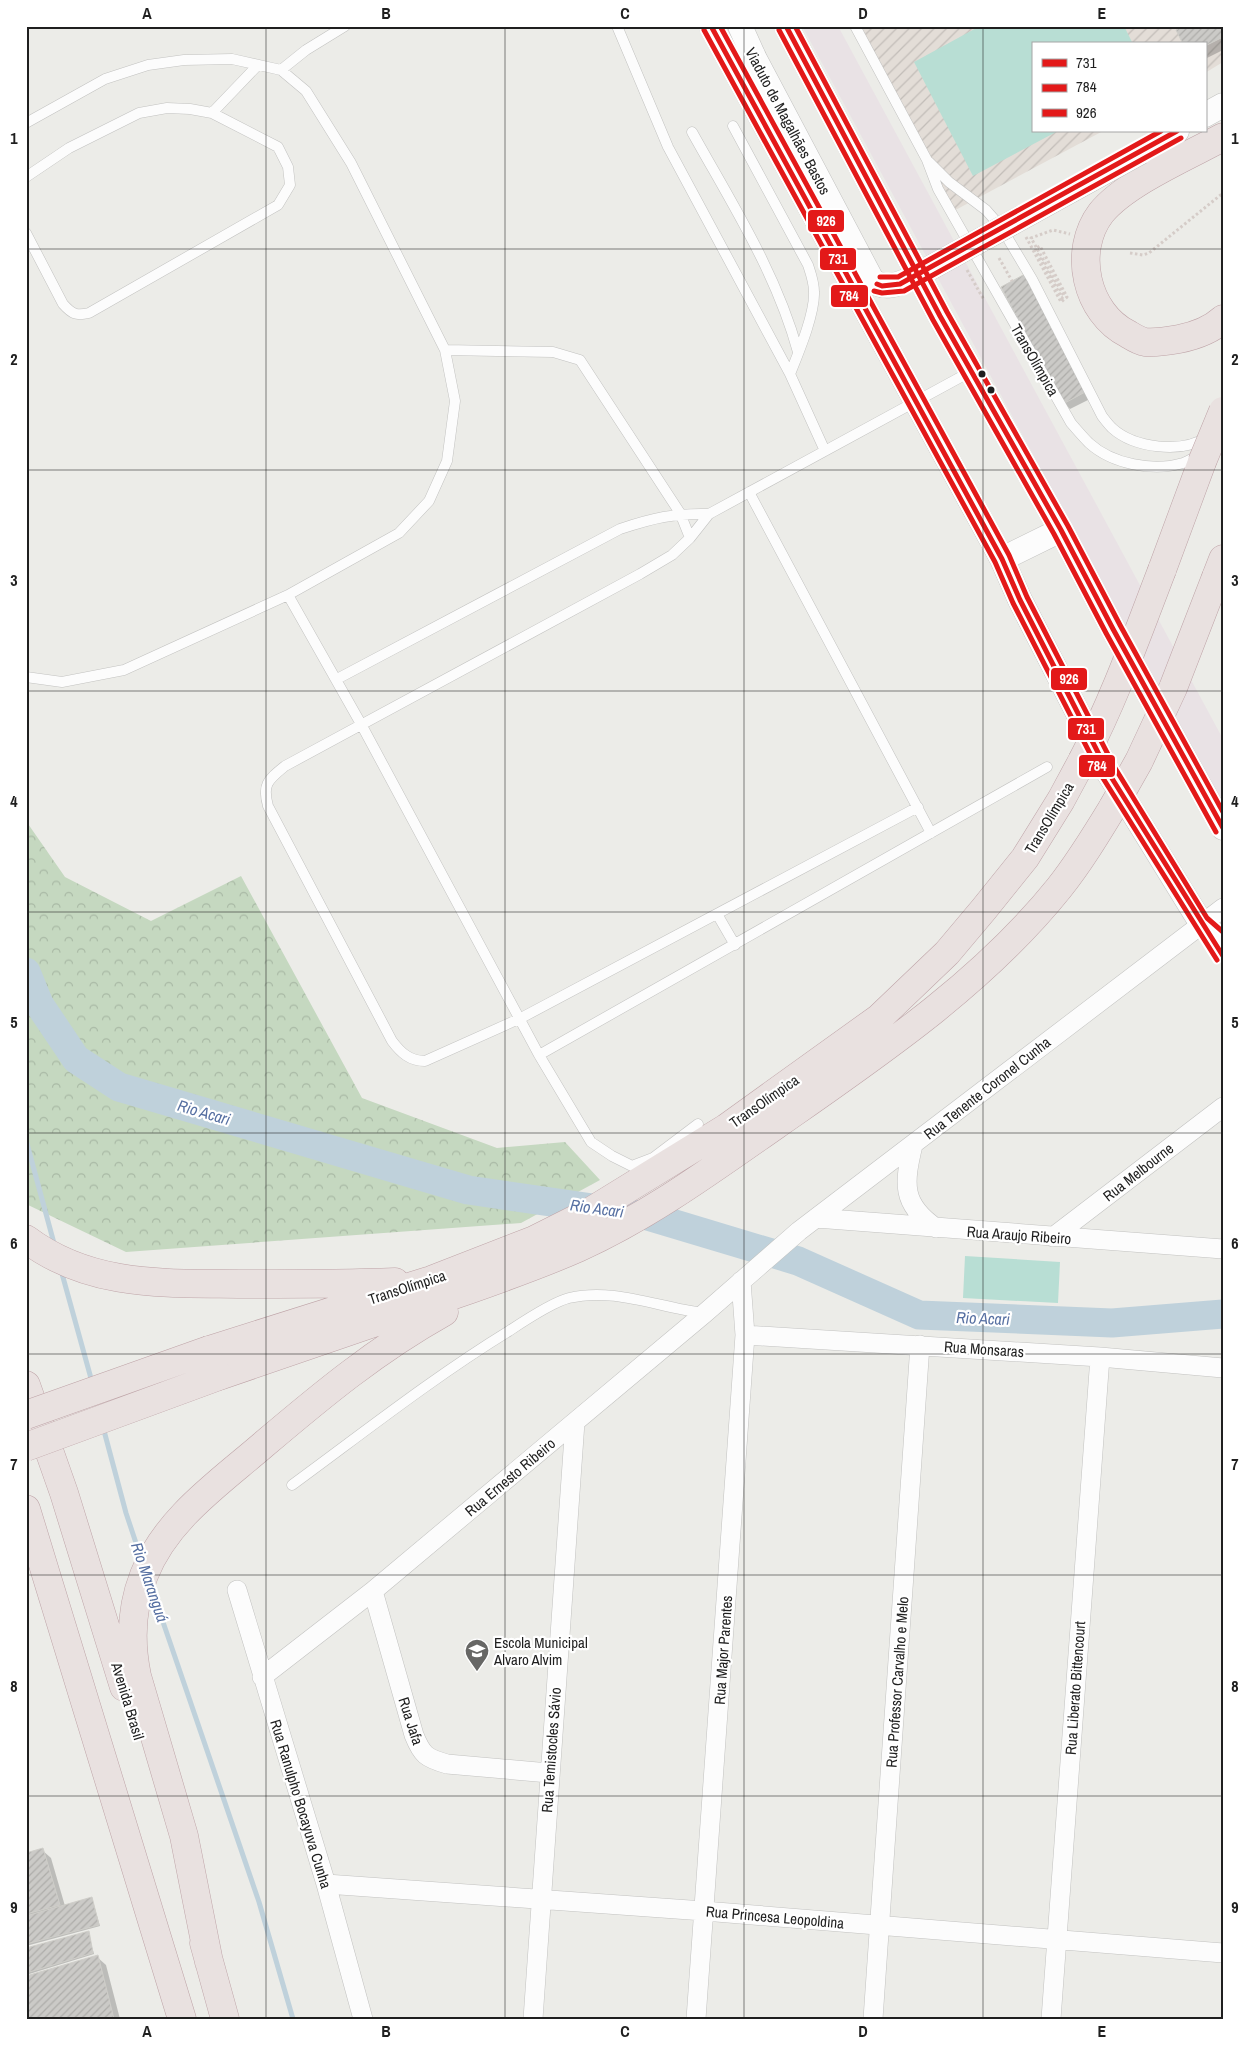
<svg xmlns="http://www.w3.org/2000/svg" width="1249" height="2045" font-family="'Archivo Narrow',sans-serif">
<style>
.industrial{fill:#e9e2e5}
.military{fill:url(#military-furrows)}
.forest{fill:url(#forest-crowns)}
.pitch{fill:#b8ded4}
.shadow{fill:#0003}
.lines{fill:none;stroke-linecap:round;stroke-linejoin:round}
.stream{stroke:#bfd1db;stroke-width:5}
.river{stroke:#bfd1db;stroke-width:29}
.building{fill:url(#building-hatch);stroke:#cfcec9}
.service-casing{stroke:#c2c2c0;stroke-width:11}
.minor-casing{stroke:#c2c2c0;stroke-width:20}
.tertiary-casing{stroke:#c2c2c0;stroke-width:25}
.motorway-casing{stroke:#bea3a7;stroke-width:29}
.path{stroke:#d5ccc8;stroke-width:3;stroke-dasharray:2.5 2.5;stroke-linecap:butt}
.service{stroke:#fcfcfc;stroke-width:10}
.minor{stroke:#fcfcfc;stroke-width:19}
.tertiary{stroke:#fcfcfc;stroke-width:24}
.motorway{stroke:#e9e1e0;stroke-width:28}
.tertiary-bridge-casing{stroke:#c2c2c0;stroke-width:25;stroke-linecap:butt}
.motorway-bridge-casing{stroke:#bea3a7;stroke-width:29;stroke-linecap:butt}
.path-bridge{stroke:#d5ccc8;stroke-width:3;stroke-dasharray:2.5 2.5;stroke-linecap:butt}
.tertiary-bridge{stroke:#fcfcfc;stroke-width:24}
.motorway-bridge{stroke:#e9e1e0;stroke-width:28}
.bus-1-casing{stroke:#fff;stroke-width:9}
.bus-2-casing{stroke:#fff;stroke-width:9}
.bus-3-casing{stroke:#fff;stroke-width:9}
.bus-1{stroke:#e31919;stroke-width:5}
.bus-2{stroke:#e31919;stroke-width:5}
.bus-3{stroke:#e31919;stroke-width:5}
.grid{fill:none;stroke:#1f1f1f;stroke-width:1;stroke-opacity:0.55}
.bus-dot{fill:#1f1f1f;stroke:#fff;stroke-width:2}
.labels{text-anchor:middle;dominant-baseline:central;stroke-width:4.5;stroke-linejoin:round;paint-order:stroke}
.street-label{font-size:15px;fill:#1f1f1f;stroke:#fff}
.poi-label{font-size:15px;fill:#1f1f1f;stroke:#fff;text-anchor:start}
.water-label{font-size:16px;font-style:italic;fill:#5770a2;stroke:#fff}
.line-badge{stroke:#fff;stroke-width:2}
.badge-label{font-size:14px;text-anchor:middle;font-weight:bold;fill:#fff}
.neatline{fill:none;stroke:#1f1f1f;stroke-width:2}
.grid-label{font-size:16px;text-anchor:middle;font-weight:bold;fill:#1f1f1f}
</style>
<defs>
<pattern id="military-furrows" width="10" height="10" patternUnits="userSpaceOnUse" patternTransform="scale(1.25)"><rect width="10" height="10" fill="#e3ddd7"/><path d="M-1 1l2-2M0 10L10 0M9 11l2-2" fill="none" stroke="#c2bdb8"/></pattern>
<pattern id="forest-crowns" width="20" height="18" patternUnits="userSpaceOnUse" patternTransform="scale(1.25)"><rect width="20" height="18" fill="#c5d8c0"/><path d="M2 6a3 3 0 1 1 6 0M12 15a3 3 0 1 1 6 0" fill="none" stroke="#a9b9a5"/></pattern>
<pattern id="building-hatch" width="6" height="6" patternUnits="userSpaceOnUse" patternTransform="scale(1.25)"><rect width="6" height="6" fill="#cbcac7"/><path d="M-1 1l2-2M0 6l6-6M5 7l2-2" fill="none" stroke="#aeadaa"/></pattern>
</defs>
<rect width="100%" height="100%" fill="#ecece8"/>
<path class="industrial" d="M802,26h36l385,713v68z"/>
<path class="military" d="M855,26h368v36l-18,11v-29h-172v87h70l-155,83z"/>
<path class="forest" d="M26,821l39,56 86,44 90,-45 121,222 135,50 68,-6 35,38 -79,43 -395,29 -100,-48z"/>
<path class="pitch" d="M980,26h144l9,18h-100v87h25l-85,45 -59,-114z
M965,1256l95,6 -2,41 -95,-5z"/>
<path class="shadow" d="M1223,26v24l-18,9v-15z
M1003,287l89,111 -22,11 -6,-6z
M42,1850l9,8 14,48 27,-8 8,28 -74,20v-92z
M88,1932l6,22 -68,21v-26z
M97,1957l9,8 14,54h-94z"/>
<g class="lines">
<path class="stream" d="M26,1140l29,107
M61,1270l31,112
M103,1427l23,86 15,45
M151,1587l108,315 34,117"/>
<path class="river" d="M26,972l13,32 37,55 43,28 349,103 180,26 150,45 121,54 193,8 111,-9"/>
</g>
<path class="building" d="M1183,26h40v11l-18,9v-2h-22l-7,-14z
M1025,274l62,117 -24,13 -62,-117z
M43,1848l17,57 -34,9v-61z
M92,1897l7,28 -73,19v-28z
M89,1931l4,22 -67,20v-25z
M98,1955l16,64h-88v-43z"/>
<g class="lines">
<defs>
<path id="service" d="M617,26l51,121 122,227 35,77
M855,26l72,134 11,29 133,234c6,7 12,14 18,20 23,21 64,29 94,20 6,-2 12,-6 17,-9
M281,70l25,-20 39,-24
M212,113l46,-48
M26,123l79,-44 43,-14 36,-5 48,-1 49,11 25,21 45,72 94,187 10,51 -8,60 -18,40 -30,32 -111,62 -164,75 -62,12 -36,-5
M733,126l75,139c3,9 6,17 6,27 1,22 -16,62 -24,82
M692,132c40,72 84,140 106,220
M929,162l20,20 37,28 15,17 31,52 70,137c3,4 6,8 10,12 22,20 70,26 95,9
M26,177l43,-29 70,-35 28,-5 23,1 22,4 66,34 10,20 2,18 -12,20 -189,108c-13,3 -17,1 -26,-9l-37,-71
M445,350l108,2 27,8 100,153 10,25
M749,492l182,341
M288,595l73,129 178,331 52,87 21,14 20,10 21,-8 45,-34
M337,679l283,-150c33,-11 54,-16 89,-15
M918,807l-397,211 -96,43c-15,0 -24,-8 -33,-20l-124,-235c-6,-22 0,-26 17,-40l355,-192 32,-19 18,-17 19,-24 261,-142
M717,914l18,31
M539,1055l508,-288
M292,1485c71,-52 142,-108 217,-154 15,-10 44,-29 60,-33 45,-11 90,10 135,15"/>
<path id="minor" d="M913,1145c-9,38 -12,59 23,83
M816,1218l407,31
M1053,1237l170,-130
M745,1335l355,22 123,11
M237,1590l89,294 37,135
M373,1591l41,144c8,20 12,23 33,29l102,9
M262,1677l111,-86 332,-278 94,-82 424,-323
M326,1884l378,27 519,42
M533,2019l42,-597
M696,2019l49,-684 -4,-54
M873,2019l47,-674
M1051,2019l49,-662"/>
<path id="tertiary" d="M711,26l291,533 18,41 88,172 93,151 22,19
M740,26l14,31
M786,26l154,290 121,214 52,99 110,199
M1205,115l18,-10
M1141,152l36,-21
M1002,559l59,-29"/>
<path id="motorway" d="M1223,137c-35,19 -98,46 -122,76 -29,38 -15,100 27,121 5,3 11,7 17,8 11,1 23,-1 34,-3 15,-3 32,-9 44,-20
M1162,570l40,-108
M1216,577l7,-18
M26,1239c65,49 140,44 217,45 51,0 101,0 152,-2
M209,1350l222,-70 103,-40 54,-27 138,-85 153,-110 68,-65 37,-44 41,-51 36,-58 21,-39
M219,1376c67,-23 134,-46 201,-69 53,-19 106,-36 158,-59 71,-32 135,-79 198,-123 100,-70 206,-141 283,-237 20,-25 37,-53 54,-81
M26,1385l38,108 60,194
M26,1509l156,510
M204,1943l21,76
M209,1962l-25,-126 -47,-160c-7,-34 -6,-68 7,-101 22,-56 75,-92 119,-130 59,-50 113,-95 181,-133"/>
</defs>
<use href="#service" class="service-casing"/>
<use href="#minor" class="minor-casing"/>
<use href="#tertiary" class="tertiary-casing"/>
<use href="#motorway" class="motorway-casing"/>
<path class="path" d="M1035,249l27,49 2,-2 -33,-58 22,-8 17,4
M1130,253l13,2 6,-2 74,-60
M999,258l13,23
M967,270l17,30"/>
<use href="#service" class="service"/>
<use href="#minor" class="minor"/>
<use href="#tertiary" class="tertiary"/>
<use href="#motorway" class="motorway"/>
<defs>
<path id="tertiary-bridge" d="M754,57l118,223c11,10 25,5 38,-1l231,-127"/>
<path id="motorway-bridge" d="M1202,462l21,-51
M1082,761c32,-61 55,-126 80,-191
M1113,807l26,-46 34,-73 43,-111
M26,1415l183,-65
M26,1447l193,-71"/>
</defs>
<use href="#tertiary-bridge" class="tertiary-bridge-casing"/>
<use href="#motorway-bridge" class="motorway-bridge-casing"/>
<path class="path-bridge" d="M1026,237l35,65 6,-5 -27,-51 -5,3"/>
<use href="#tertiary-bridge" class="tertiary-bridge"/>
<use href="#motorway-bridge" class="motorway-bridge"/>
<defs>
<path id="bus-1" d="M711,26l291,533 18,41 88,172 115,184
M786,26l154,290 121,214 52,99 110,199
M877,284l5,2 18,-2 277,-153"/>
<path id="bus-2" d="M704,30l291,532 18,41 88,172 116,185
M779,30l154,290 121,214 52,99 110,199
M874,291l8,2 22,-2 277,-153"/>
<path id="bus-3" d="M720,26l289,529 18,42 88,171 92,150 16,14
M795,26l152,286 121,214 52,99 103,187
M880,277h18l263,-146"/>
</defs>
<use href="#bus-1" class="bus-1-casing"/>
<use href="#bus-2" class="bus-2-casing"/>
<use href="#bus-3" class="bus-3-casing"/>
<use href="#bus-1" class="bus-1"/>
<use href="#bus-2" class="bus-2"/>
<use href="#bus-3" class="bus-3"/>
</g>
<path class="grid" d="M266,26v1993M505,26v1993M744,26v1993M983,26v1993M26,249h1197M26,470h1197M26,691h1197M26,912h1197M26,1133h1197M26,1354h1197M26,1575h1197M26,1796h1197"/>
<defs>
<symbol id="school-pin" viewBox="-11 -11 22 30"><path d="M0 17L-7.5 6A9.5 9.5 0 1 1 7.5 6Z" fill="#676765" stroke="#fff"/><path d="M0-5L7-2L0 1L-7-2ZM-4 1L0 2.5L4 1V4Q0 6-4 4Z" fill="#fff"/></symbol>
</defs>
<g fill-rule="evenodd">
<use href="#school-pin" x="463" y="1637" width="28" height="38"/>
</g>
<g class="bus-dot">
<circle cx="982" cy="374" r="4.5"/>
<circle cx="991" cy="390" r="4.5"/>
</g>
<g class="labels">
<g class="street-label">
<text transform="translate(788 121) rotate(62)">Viaduto de Magalhães Bastos</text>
<text transform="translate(1035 360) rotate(60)">TransOlímpica</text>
<text transform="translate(1049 818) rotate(-59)">TransOlímpica</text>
<text transform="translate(987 1088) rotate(-38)">Rua Tenente Coronel Cunha</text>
<text transform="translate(764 1101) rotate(-35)">TransOlímpica</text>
<text transform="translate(1138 1172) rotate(-38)">Rua Melbourne</text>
<text transform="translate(1019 1235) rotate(4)">Rua Araujo Ribeiro</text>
<text transform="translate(407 1287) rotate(-18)">TransOlímpica</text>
<text transform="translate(984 1349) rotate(4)">Rua Monsaras</text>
<text transform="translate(510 1477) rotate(-40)">Rua Ernesto Ribeiro</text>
<text transform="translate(723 1650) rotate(-86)">Rua Major Parentes</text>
<text transform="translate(897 1682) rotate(-86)">Rua Professor Carvalho e Melo</text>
<text transform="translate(1075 1688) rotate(-86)">Rua Liberato Bittencourt</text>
<text transform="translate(128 1701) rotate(73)">Avenida Brasil</text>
<text transform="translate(411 1721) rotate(72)">Rua Jafa</text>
<text transform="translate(551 1750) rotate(-86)">Rua Temistocles Sávio</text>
<text transform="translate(301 1804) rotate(73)">Rua Ranulpho Bocayuva Cunha</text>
<text transform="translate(775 1917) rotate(5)">Rua Princesa Leopoldina</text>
</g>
<g class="poi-label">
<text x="494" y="1642">Escola Municipal<tspan x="494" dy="17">Alvaro Alvim</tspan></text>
</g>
<g class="water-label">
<text transform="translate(204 1112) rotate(16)">Rio Acari</text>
<text transform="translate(597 1208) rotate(8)">Rio Acari</text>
<text transform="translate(983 1318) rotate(2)">Rio Acari</text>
<text transform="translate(150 1582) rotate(71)">Rio Maranguá</text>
</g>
</g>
<g class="line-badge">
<rect x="807" y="209" width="38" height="24" rx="5" fill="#e31919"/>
<rect x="819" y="247" width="38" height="24" rx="5" fill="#e31919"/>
<rect x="830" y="284" width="39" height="24" rx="5" fill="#e31919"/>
<rect x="1050" y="667" width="38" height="24" rx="5" fill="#e31919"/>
<rect x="1067" y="717" width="38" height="24" rx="5" fill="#e31919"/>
<rect x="1078" y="754" width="38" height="24" rx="5" fill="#e31919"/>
</g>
<g class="badge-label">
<text x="826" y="226">926</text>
<text x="838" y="264">731</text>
<text x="849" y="301">784</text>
<text x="1069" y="684">926</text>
<text x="1086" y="734">731</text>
<text x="1097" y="771">784</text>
</g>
<rect width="1249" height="2045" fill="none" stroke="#ffffff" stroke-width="55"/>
<rect x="1032" y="42" width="175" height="90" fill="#ffffff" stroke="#a5a5a5"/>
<rect x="1042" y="59" width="25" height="8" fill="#e31919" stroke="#a5a5a5"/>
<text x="1076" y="68" font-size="15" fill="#1f1f1f">731</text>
<rect x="1042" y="84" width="25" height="8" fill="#e31919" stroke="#a5a5a5"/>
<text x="1076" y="92" font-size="15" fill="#1f1f1f">784</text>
<rect x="1042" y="109" width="25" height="8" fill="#e31919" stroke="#a5a5a5"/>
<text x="1076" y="118" font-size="15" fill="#1f1f1f">926</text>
<rect x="28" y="28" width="1194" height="1990" class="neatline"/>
<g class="grid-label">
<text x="147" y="19">A</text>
<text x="386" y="19">B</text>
<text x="625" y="19">C</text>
<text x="863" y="19">D</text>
<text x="1102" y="19">E</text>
<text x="14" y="144">1</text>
<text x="1235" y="144">1</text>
<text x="14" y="365">2</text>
<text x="1235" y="365">2</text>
<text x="14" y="586">3</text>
<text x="1235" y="586">3</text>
<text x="14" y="807">4</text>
<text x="1235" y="807">4</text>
<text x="14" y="1028">5</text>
<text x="1235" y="1028">5</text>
<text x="14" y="1249">6</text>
<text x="1235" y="1249">6</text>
<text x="14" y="1470">7</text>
<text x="1235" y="1470">7</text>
<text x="14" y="1692">8</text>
<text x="1235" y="1692">8</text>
<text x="14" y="1913">9</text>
<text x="1235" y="1913">9</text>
<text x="147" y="2037">A</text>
<text x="386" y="2037">B</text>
<text x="625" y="2037">C</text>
<text x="863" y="2037">D</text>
<text x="1102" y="2037">E</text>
</g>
</svg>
